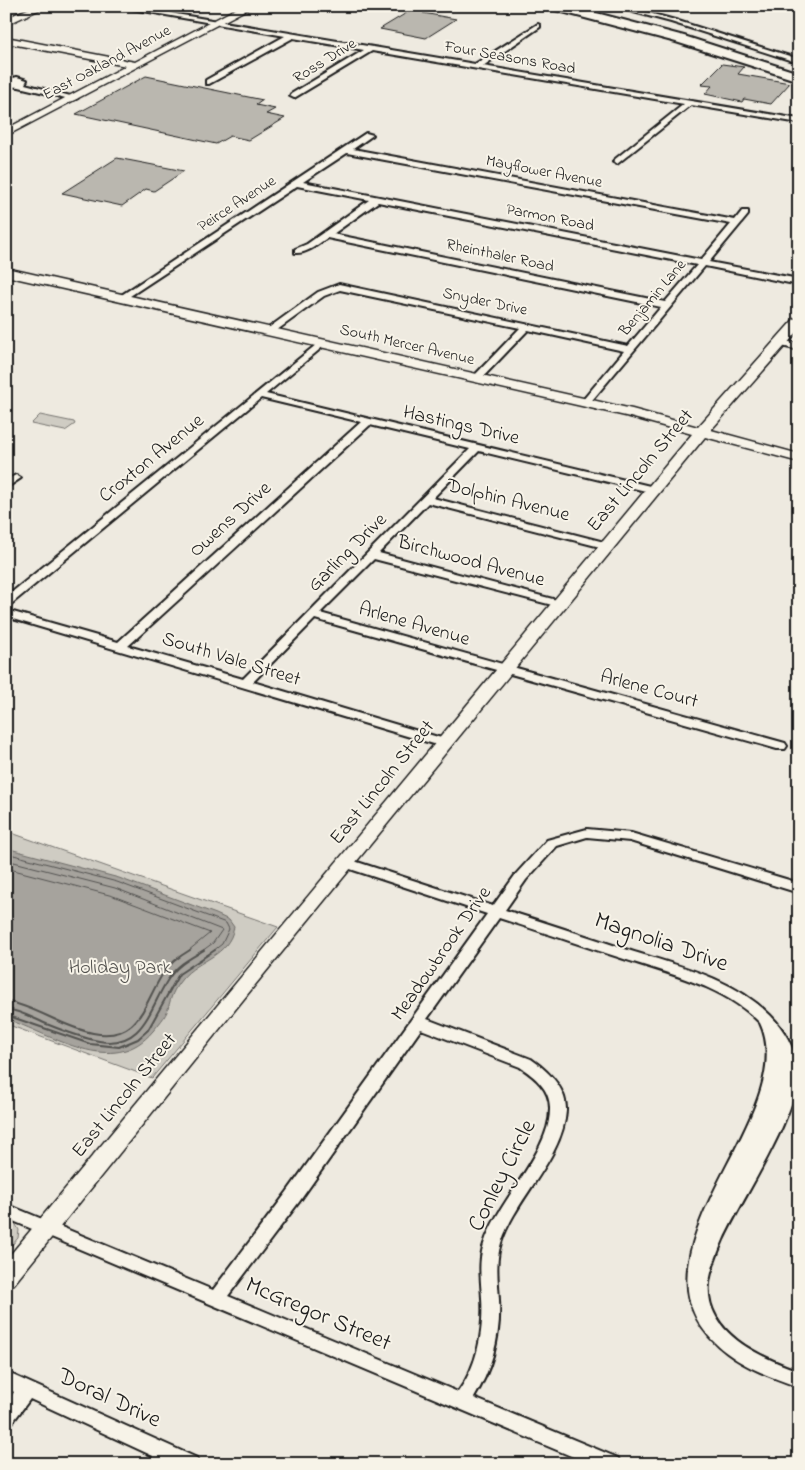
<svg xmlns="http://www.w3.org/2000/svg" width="805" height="1470" font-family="'Indie Flower',sans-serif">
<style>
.green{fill:#cfccc3;stroke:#767470}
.water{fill:#a6a39d;stroke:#6f6d69}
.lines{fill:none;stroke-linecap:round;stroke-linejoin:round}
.shore-far1{stroke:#535250;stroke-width:1}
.shore{stroke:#535250;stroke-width:2}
.building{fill:#bab7af;stroke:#1c1c1c}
.street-casing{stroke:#1c1c1c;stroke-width:4}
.secondary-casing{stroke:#1c1c1c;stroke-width:3}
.highway-casing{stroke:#1c1c1c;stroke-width:4}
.street{fill:#f7f3e8;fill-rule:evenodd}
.secondary{fill:#f7f3e8;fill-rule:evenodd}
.highway{fill:#f7f3e8;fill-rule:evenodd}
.labels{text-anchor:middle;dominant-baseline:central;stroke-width:4;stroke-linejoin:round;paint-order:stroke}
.far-street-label{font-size:16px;fill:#1c1c1c;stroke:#f7f3e8}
.street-label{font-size:20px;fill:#1c1c1c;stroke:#f7f3e8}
.park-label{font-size:20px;fill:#52514e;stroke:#f7f3e8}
.near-street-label{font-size:24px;fill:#1c1c1c;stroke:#f7f3e8}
</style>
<rect width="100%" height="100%" fill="#eeeae0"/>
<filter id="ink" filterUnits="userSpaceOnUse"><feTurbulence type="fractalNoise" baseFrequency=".02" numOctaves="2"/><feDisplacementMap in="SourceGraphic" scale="10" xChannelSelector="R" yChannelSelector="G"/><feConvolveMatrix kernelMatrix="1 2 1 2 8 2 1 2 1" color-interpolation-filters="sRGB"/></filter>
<g filter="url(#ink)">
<path class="green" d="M40,415l34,7 1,2 -10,7 -34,-7z
M6,831l272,96 -126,151 -146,-54z
M6,1220l9,3 4,7 -1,8 -12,14z"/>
<path class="water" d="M6,848l113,30 97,36 13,6 5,7c-5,30 -36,32 -52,52 -9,11 -11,18 -14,30 -2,7 -10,16 -15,22 -40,48 -101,3 -147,-12z"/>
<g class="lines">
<path class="shore-far1" d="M6,853l111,29 109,41 3,6 -7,15 -9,7
M6,860l109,28 107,42 -9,13 -11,8
M6,868l107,28 97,37 -22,18"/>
<path class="shore" d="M6,1001c31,6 56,26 87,32 48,9 51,-32 71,-61 7,-10 16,-16 26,-22
M6,1009c16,2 28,10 43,16 15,6 34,13 50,16 46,8 51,-36 70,-63 9,-14 22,-20 35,-28
M6,1015l84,29 29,3 19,-8 10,-9 31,-56 36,-24"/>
</g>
<path class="building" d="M418,6l14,2 -9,5 33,6 -30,19 -46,-9z
M722,64l22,3 -6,7 52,9 -19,21 -27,-5 -2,3 -37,-8 7,-8 -11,-1z
M146,76l117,24 -7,5 19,4 -9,5 19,4 -36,22 -19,-4 -14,8 -140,-30z
M117,158l26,5 41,8 -30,20 -8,-2 -24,17 -60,-13z"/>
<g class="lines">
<defs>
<path id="street" d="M115,6c15,0 30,5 45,5 9,0 18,-5 28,-5l-18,7 305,51 63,-40 2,1v2l-57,39 316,53v4l-108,-18 -74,59 -4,-2 1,-2 70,-56 -312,-53 -78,47 -4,-2 1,-2 73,-44 -71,-12 -84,46h-3v-4l79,-44z
M611,6h12l52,14 124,39v4l-128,-41z
M17,77l10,3 -2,4 53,14 -4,2 -55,-13 -13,-1v-6z
M366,133l7,2 -20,14 382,71 7,-9h6v4l-39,47 90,17v6l-94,-19 -117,139 -3,1 -5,-3 2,-2 42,-50 -96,-21 -48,50 -3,1 -5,-3 2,-2 46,-48 -180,-38 -16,6 -51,37h-6v-4l51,-37 21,-8 289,62 33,-39 -334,-69c-9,6 -20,16 -32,15v-4l12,-5 62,-44 -72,-14 -173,114 -7,-2zM347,153l384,71 -30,36 -398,-78zM378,202l319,63 -32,37 -332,-68z
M322,340l5,3 -2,2 -59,49 388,93 5,3 -5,3 -175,-42 -46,47 179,46 1,2 -1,2 -4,1 -180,-46 -49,50 185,49 2,2 -2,2h-8l-182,-47 -54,54 465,130 2,3 -2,3h-8l-462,-130 -62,63 195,58 2,3 -2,3 -4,1 -438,-130v-7l112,32 243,-220 -100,-24 -251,207 -4,1v-9zM370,425l100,24 -227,230 -115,-33z
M780,340l19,4v6l-22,-5v-4z
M16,475l5,3 -15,10v-8z
M587,829l44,4 168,50v10l-169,-52 -43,-4 -30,9 -31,34 -21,30c42,13 84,27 126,41 48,15 102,27 139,64 14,14 25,33 27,53 5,42 -55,130 -74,172 -6,14 -12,28 -14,43 -5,50 51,74 90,88v16c-25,-9 -51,-18 -72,-34 -121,-92 78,-235 33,-330 -35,-37 -91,-49 -139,-65 -40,-13 -81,-27 -122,-40l-72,101 104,40c17,12 36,29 35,52 -3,47 -51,88 -65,132 -6,19 -3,38 -2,57 2,35 -7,69 -25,98l144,60 2,6h-30l-584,-246v-14l207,86 74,-98 200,-278 -146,-48 -2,-3 2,-3h10l142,46 23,-32 31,-34zM421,1029l99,38c15,10 30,22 30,41 1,44 -53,93 -66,136 -6,17 -3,36 -2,54 2,32 -4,67 -24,94l-230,-96 71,-94z
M6,1372l191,86 2,6h-50l4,-8 -123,-57 -18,24 -6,2v-22l8,-11 -8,-4z"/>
<path id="secondary" d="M35,6h12l-41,19v-7z
M241,6h12l-247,130v-7l120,-63 -120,-23v-6l129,25z
M6,268l626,141 66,18 96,-108 5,-1v12l-88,100 88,24v8l-94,-25 -450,548 -241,299 -8,3v-27l686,-826 -62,-17 -624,-141z"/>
<path id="highway" d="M549,6h21l114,30 115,37v8l-123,-39 -125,-33z"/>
</defs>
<use href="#street" class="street-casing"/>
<use href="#secondary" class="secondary-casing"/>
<use href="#highway" class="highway-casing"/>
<use href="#street" class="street"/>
<use href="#secondary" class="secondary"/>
<use href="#highway" class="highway"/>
</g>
</g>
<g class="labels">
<g class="far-street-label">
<text transform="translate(510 58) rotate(10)">Four Seasons Road</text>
<text transform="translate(325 61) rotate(-32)">Ross Drive</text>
<text transform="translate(107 63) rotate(-28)">East Oakland Avenue</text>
<text transform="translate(544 172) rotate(11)">Mayflower Avenue</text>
<text transform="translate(237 204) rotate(-33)">Peirce Avenue</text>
<text transform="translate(550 218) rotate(11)">Parmon Road</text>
<text transform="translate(500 256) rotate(12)">Rheinthaler Road</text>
<text transform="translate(653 298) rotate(-50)">Benjamin Lane</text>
<text transform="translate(485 302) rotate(12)">Snyder Drive</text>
<text transform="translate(407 345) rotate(13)">South Mercer Avenue</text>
</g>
<g class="street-label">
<text transform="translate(461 426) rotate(13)">Hastings Drive</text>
<text transform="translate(152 459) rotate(-39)">Croxton Avenue</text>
<text transform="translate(641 471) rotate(-50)">East Lincoln Street</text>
<text transform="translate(508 501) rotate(14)">Dolphin Avenue</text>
<text transform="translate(231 520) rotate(-42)">Owens Drive</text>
<text transform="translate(348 553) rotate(-45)">Garling Drive</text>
<text transform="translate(471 562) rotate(15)">Birchwood Avenue</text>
<text transform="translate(414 625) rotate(16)">Arlene Avenue</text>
<text transform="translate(231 660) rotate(17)">South Vale Street</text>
<text transform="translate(649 690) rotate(15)">Arlene Court</text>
<text transform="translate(383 783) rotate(-51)">East Lincoln Street</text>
<text transform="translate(442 954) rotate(-55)">Meadowbrook Drive</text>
<text transform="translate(125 1096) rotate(-51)">East Lincoln Street</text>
</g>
<g class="park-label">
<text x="120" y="968">Holiday Park</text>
</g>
<g class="near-street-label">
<text transform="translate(661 943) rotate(19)">Magnolia Drive</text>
<text transform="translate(503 1176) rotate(-63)">Conley Circle</text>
<text transform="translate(318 1315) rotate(23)">McGregor Street</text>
<text transform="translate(109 1399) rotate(25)">Doral Drive</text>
</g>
</g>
<rect width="805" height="1470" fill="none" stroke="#f7f3e8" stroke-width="25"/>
<rect x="12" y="12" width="780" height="1445" fill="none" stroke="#1c1c1c" stroke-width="2" filter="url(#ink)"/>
</svg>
